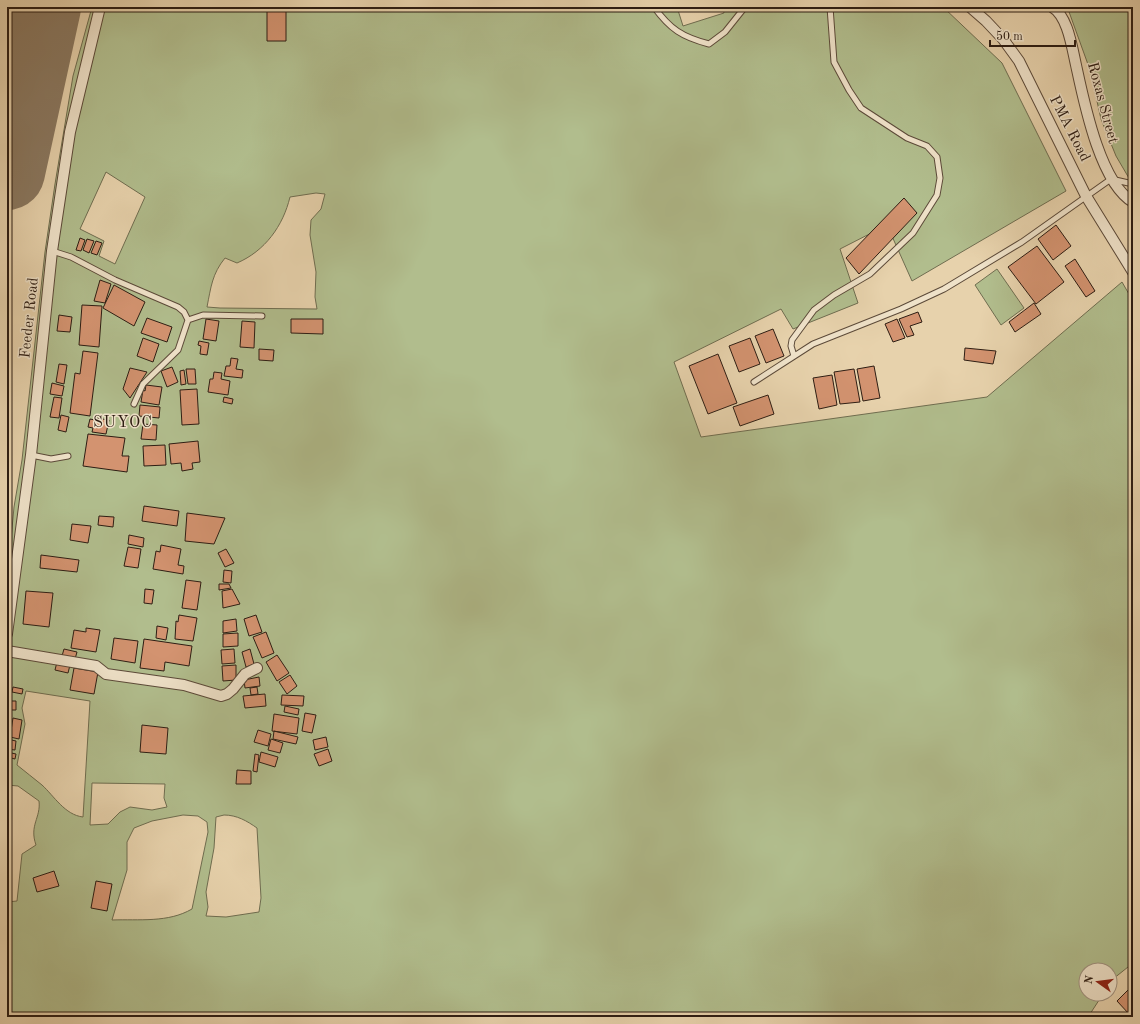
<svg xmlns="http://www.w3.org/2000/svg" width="1140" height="1024" font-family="'Old Standard TT',serif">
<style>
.green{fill:#b1bd8d;stroke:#6f6d50;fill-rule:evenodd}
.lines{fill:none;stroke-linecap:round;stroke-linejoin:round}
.runway{stroke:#8a7860;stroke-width:76}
.building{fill:#d39370;stroke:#2d1d13}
.lane-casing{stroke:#5c4a39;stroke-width:7}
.street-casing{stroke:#5c4a39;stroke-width:12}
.lane{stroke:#efe2c9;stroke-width:5}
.street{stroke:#efe2c9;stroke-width:10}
.labels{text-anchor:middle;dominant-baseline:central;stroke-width:3;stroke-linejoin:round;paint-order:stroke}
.street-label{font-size:15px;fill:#2d1d13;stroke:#efe2c9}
.neighbourhood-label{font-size:16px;letter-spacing:1px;fill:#2d1d13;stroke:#efe2c9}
</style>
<rect width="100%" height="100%" fill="#e7d2ac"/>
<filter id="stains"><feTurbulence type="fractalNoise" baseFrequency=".005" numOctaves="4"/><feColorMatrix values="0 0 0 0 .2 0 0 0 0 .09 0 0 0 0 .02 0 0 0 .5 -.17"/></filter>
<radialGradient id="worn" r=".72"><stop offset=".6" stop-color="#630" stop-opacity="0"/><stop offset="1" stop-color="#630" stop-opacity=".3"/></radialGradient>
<path class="green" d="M92,7h585l6,19 41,-13 -1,-6h220l59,56 64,128 -154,90 -25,-56 -47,24 18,54 -65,26 -12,-20 -107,53 27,75 286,-40 135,-115 11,19v662l-20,16 -3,5v-14h-24v24h17l-13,20 10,3h-1093v-115l10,-1 5,-47 14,-9c-7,-20 5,-27 3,-44l-21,-15 -11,-1v-202l7,-76 8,-47 23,-208 10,-68 18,-108zM106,172l39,25 -30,67 -16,-8 5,-15 -24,-12zM316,193l9,1 -4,15 -10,11 -1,15 6,37 -1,25 2,12 -97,-1 -13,-1c4,-20 5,-33 18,-49l12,5c28,-12 46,-37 53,-66zM26,691l64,10 -7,116c-18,-2 -29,-21 -41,-32 -8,-7 -17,-13 -25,-20l8,-41 -3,-16zM92,783l73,1 -1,14 3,9 -15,3 -22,-3 -10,5 -12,12 -18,1zM183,815l15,1 9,6 1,10 -16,77c-24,14 -53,10 -80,11l15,-50v-28l7,-14 18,-7zM224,815c13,0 23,6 33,13l4,70 -2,14 -33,5 -20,-1 2,-9 -2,-15 8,-44 2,-31z
M1064,7h69v178l-17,-29 -15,-37 -11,-49 -22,-61z
M997,269l27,39 -23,17 -26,-40z"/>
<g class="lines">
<path class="runway" d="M7,172l36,-165"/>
</g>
<path class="building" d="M267,7h19v34h-19z
M904,198l13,15 -58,61 -13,-16z
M1056,225l15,21 -18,14 -15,-21z
M80,238l5,2 -4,11 -5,-1z
M87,239l7,2 -5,12 -6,-3z
M96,241l6,2 -5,12 -6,-2z
M1037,246l27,36 -28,22 -28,-37z
M1075,259l20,32 -9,6 -21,-31z
M100,280l11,4 -6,19 -11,-2z
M114,285l31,17 -11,24 -31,-18z
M1034,303l7,11 -26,18 -6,-10z
M82,305l20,1 -3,41 -20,-2z
M918,312l4,10 -12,4 4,9 -7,2 -8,-18z
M59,315l13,2 -2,15 -13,-1z
M147,318l25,9 -5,15 -26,-9z
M206,319l13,2 -3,20 -13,-2z
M291,319h32v15l-32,-1z
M897,319l8,19 -12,4 -8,-18z
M242,321l13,1 -1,26 -14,-1z
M773,329l11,27 -18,7 -11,-27z
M143,338l16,6 -6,18 -16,-6z
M750,338l10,26 -21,8 -10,-26z
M199,341l10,2 -2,12 -7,-1 1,-8 -3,-1z
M965,348l31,3 -3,13 -29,-4z
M259,349l15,1 -1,11 -14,-1z
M83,351l15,2 -8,63 -20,-3 5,-40 5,1z
M718,354l19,49 -29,11 -19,-48z
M231,358l7,1 -2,10 7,1 -1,8 -18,-2 2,-10h4z
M59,364l8,1 -3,19 -8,-2z
M874,366l6,32 -17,3 -6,-32z
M172,367l6,15 -11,5 -6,-16z
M130,368l17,4 -17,26 -7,-9z
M186,369h9l1,15h-8z
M854,369l6,33 -20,2 -6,-32z
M184,370l2,14 -5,1 -1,-14z
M214,372l8,1 -1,6 9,2 -2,14 -20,-3 2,-13h3z
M832,375l5,30 -18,4 -6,-31z
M52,383l12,3 -2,10 -12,-2z
M146,385l16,2 -3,18 -18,-3 2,-12 2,1z
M197,389l2,35 -17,1 -2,-35z
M768,395l6,19 -34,12 -7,-19z
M54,397l8,1 -3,20 -9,-1z
M224,397l9,2 -1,5 -9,-2z
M140,405l20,2 -1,11 -20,-2z
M61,415l8,2 -3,15 -8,-2z
M96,418l13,2 -3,14 -14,-2 1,-4 -5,-1 2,-8 5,1z
M143,424l14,1 -1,15 -15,-1z
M88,434l37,4 -3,18h7l-2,16 -44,-6z
M198,441l2,21 -8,1 1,6 -11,2 -1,-8 -10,1 -2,-20z
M165,445l1,20 -22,1 -1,-20z
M144,506l35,5 -2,15 -35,-5z
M187,513l38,5 -11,26 -29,-3z
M99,516l15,1 -1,10 -15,-2z
M72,524l19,2 -3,17 -18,-3z
M129,535l15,3 -1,9 -15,-3z
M161,545l20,4 -3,16 6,1 -1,8 -30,-5 3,-18 4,1z
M128,547l13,2 -3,19 -14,-2z
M226,549l8,14 -9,4 -7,-14z
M41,555l38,5 -2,12 -37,-4z
M224,570l8,1 -1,12 -8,-1z
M186,580l15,2 -4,28 -15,-2z
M219,584h10l2,4 -12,2z
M145,589l9,1 -2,14 -8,-1z
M232,589l8,15 -17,4 -1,-17z
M26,591l27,2 -4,34 -26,-3z
M179,615l18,3 -4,23 -18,-2 1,-18 2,1z
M256,615l6,17 -13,4 -5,-17z
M236,619l1,12 -14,2v-12z
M157,626l11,2 -2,12 -10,-2z
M86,628l14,2 -4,22 -25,-4 3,-18 12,2z
M266,632l8,21 -12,5 -9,-21z
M238,633v13l-15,1v-13z
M114,638l24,3 -3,22 -24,-4z
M144,639l48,7 -3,20 -24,-4 -1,9 -24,-3z
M64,649l13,3 -2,7 -13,-3z
M234,649l1,14 -13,1 -1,-14z
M250,649l4,15 -8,3 -4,-15z
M277,655l12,18 -12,8 -11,-19z
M57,662l13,3 -2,8 -13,-3z
M236,665v15l-13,1 -1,-15z
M74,668l24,4 -4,22 -24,-4z
M290,675l7,11 -10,8 -8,-12z
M259,677l1,9 -15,2 -1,-8z
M13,687l10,2 -1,5 -10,-2z
M257,687l1,7 -7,1 -1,-7z
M265,694l1,12 -21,2 -2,-12z
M282,695l22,1 -1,10 -22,-1z
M10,701h6v9h-7z
M285,706l14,3 -1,6 -14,-3z
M305,713l11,2 -4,18 -10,-2z
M274,714l25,4 -2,16 -25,-3z
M13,718l9,2 -3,19 -9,-2z
M142,725l26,3 -2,26 -26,-2z
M258,730l13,4 -3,12 -14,-4z
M274,731l24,6 -2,7 -23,-5z
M326,737l2,10 -13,3 -2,-10z
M7,739l9,2 -1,9 -8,-1z
M271,739l12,4 -3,10 -12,-3z
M328,749l4,12 -13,5 -5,-12z
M7,752l9,2 -1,5 -8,-2z
M261,752l17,5 -3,10 -16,-5z
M255,754l4,1 -2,17 -4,-1z
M237,770l14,1v13h-15z
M54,871l5,15 -22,6 -4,-14z
M96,881l16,3 -5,27 -16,-3z
M1128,990l5,5v16l-4,3 -12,-13z"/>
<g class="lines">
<defs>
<path id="lane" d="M654,7c16,22 28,30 55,37l16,-12 20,-25
M52,251l19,6 44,23 63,27 6,5 4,8 -10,30 -35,34 -9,20
M188,320l15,-5 59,1
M794,356l-3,-10 1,-6 22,-30 20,-15 36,-21 43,-41 24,-38 3,-17 -3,-21 -10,-11 -20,-8 -46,-30 -12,-18 -15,-28 -4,-55
M754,382l59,-38 88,-35 43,-20 78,-47 89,-63 22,5
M31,455l20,4 17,-3"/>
<path id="street" d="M970,7l16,14 17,18 16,22 67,135 47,76
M1052,7c16,9 20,41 24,58 8,37 24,118 57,137
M7,634l24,-179 21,-204 18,-119 30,-125
M7,651l89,15 10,8 78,11 37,11 6,-2 6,-5 12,-15 12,-6"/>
</defs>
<use href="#lane" class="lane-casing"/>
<use href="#street" class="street-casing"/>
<use href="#lane" class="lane"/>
<use href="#street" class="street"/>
</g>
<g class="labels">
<g class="street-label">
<text transform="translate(1102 103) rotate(75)">Roxas Street</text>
<text transform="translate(1069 129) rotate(63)">PMA Road</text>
<text transform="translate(30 318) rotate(-84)">Feeder Road</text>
</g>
<g class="neighbourhood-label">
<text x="123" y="423">SUYOC</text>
</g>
</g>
<rect width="1140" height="1024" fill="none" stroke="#e7d2ac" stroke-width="24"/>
<rect x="8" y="8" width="1124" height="1008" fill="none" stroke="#2d1d13" stroke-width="2"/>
<rect x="12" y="12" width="1116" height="1000" fill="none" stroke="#2d1d13"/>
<g transform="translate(1098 982) rotate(284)"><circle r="19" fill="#efe2c9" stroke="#a19380"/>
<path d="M0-3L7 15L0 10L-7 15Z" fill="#8f2418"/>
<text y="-6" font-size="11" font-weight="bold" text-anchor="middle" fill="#2d1d13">N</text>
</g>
<path d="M990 40v6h85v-6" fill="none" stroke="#2d1d13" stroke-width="2"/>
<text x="996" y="40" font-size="12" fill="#2d1d13" stroke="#efe2c9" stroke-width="3" paint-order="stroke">50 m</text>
<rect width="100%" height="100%" filter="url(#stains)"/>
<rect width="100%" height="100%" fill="url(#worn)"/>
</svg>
